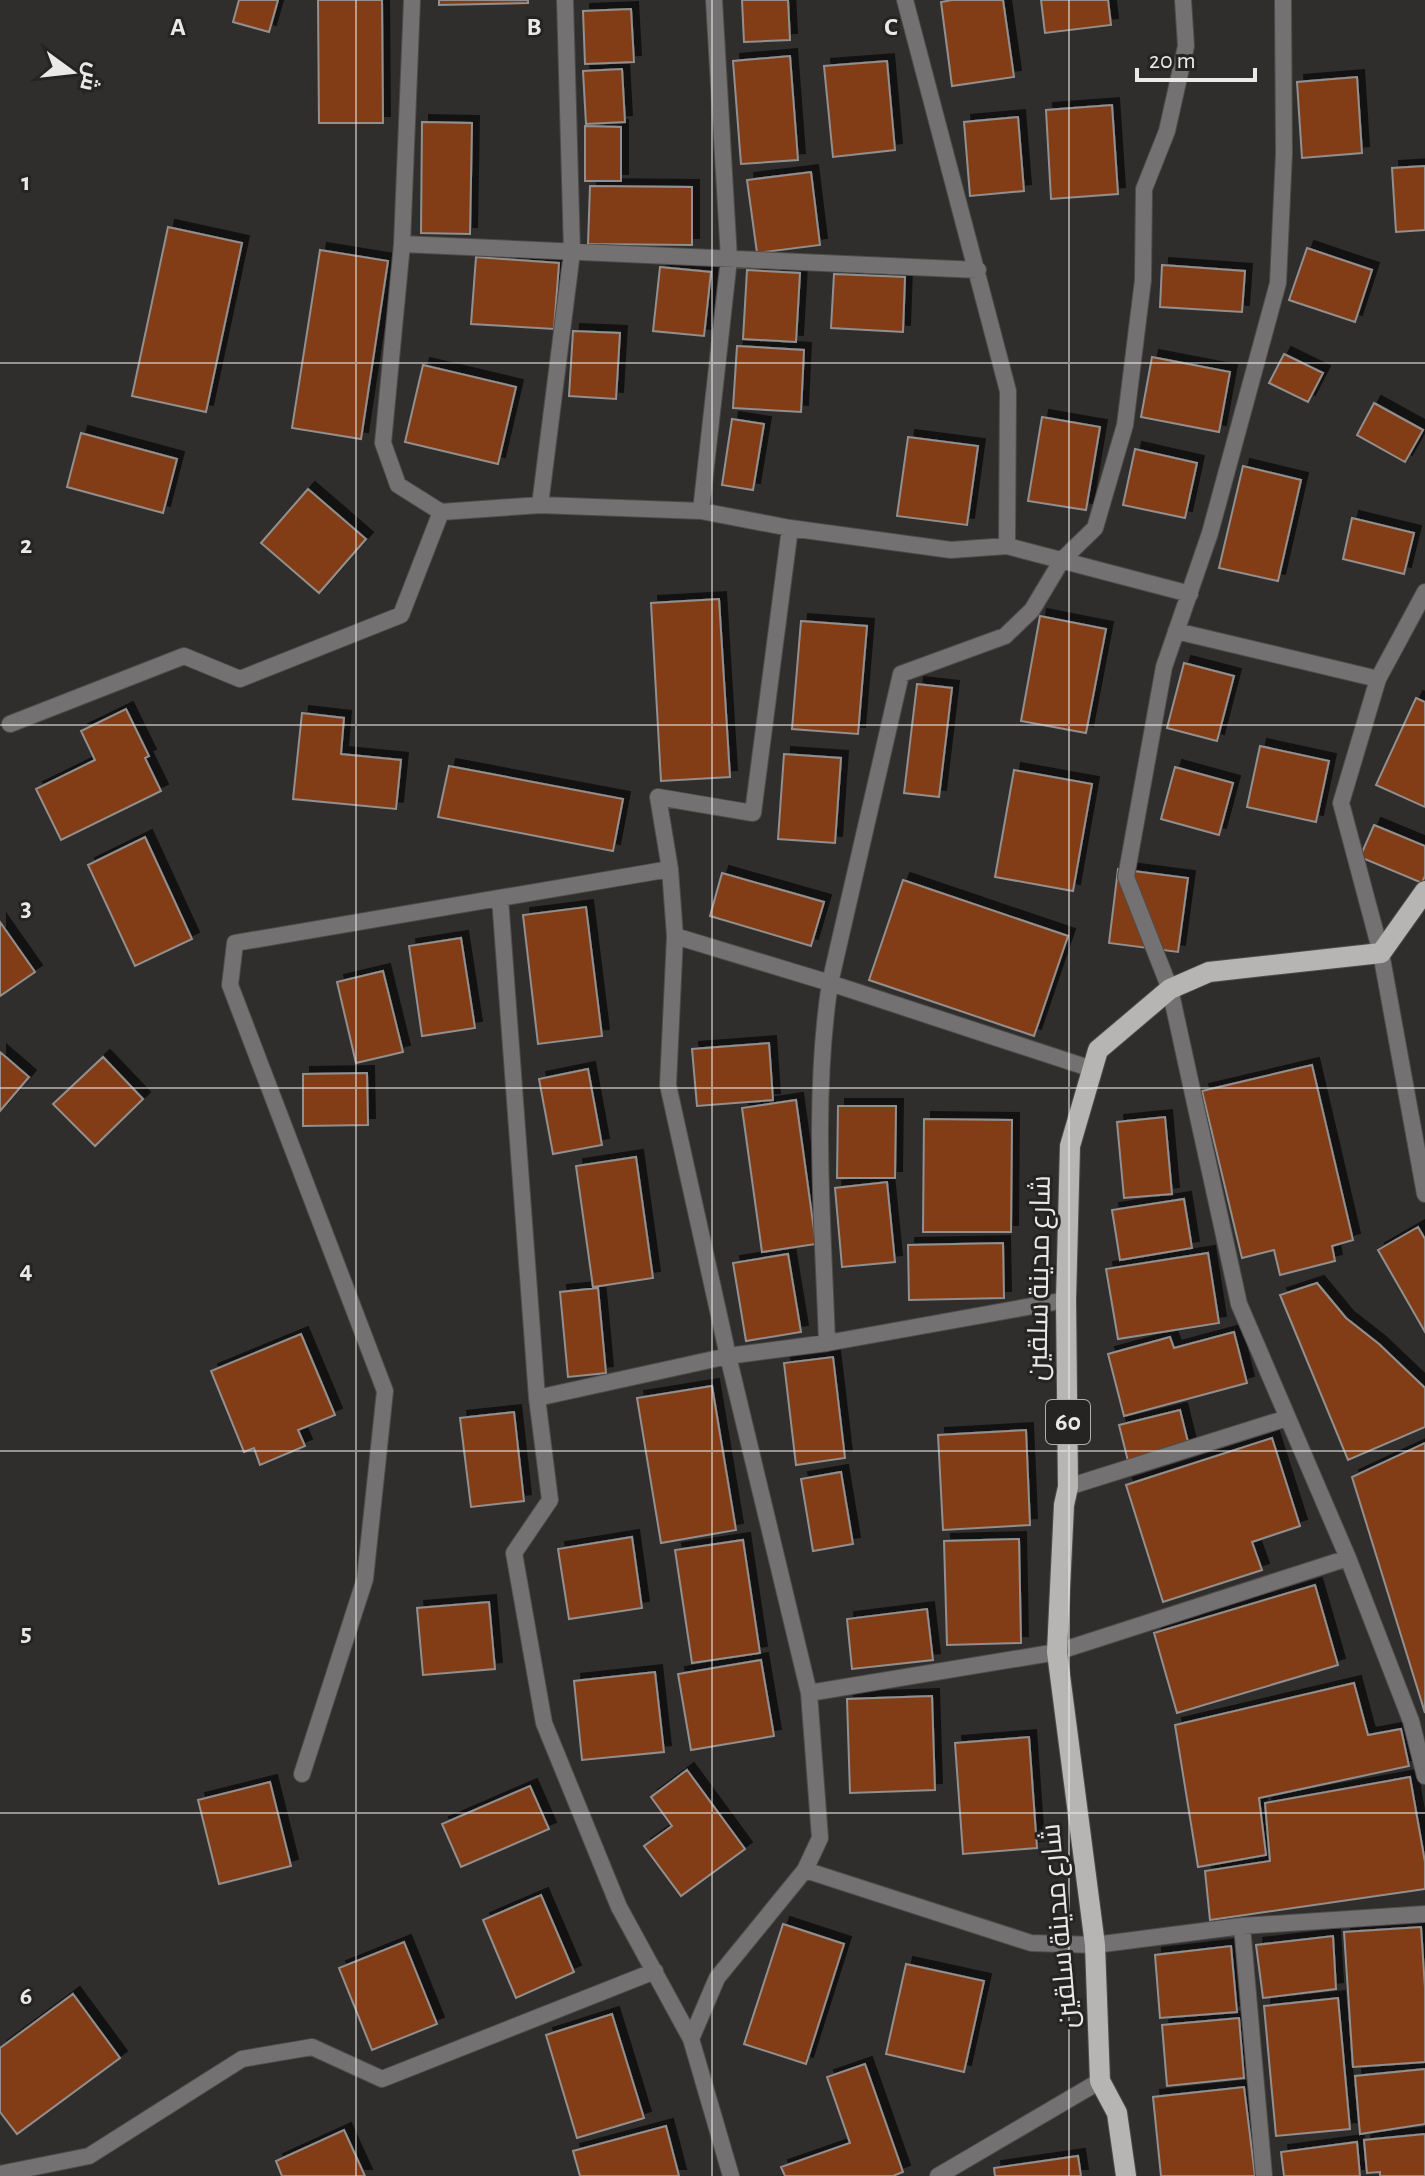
<svg xmlns="http://www.w3.org/2000/svg" width="1425" height="2176" font-family="'Alegreya Sans',Cairo,sans-serif">
<style>
.building{fill:#823d17;stroke:#928f8e;stroke-width:2;filter:url(#shadow)}
.lines{fill:none;stroke-linecap:round;stroke-linejoin:round}
.street-casing{stroke:#4e4c4b;stroke-width:18}
.primary-casing{stroke:#4e4c4b;stroke-width:22}
.street{stroke:#737171;stroke-width:16}
.primary{stroke:#b7b4b4;stroke-width:20}
.grid{fill:none;stroke:#ebe9e8;stroke-width:2;stroke-opacity:0.55}
.labels{text-anchor:middle;dominant-baseline:central;stroke-width:6;stroke-linejoin:round;paint-order:stroke}
.shield{fill:#262423;stroke:#b0aead;stroke-width:2}
.shield-label{font-size:26px;font-weight:bold;fill:#ebe9e8}
.street-label{font-size:28px;fill:#ebe9e8;stroke:#262423}
.grid-label{font-size:26px;text-anchor:middle;font-weight:bold;fill:#ebe9e8;stroke:#262423;stroke-width:6;stroke-linejoin:round;paint-order:stroke}
</style>
<defs>
<filter id="shadow"><feDropShadow dx="7" dy="-7" stdDeviation="0" flood-color="#0009"/></filter>
</defs>
<rect width="100%" height="100%" fill="#302e2d"/>
<path class="building" d="M239,0h39l-9,32 -36,-10z
M318,0h64l1,123h-64z
M439,0h89v3l-89,2z
M742,0h46l2,40 -46,2z
M952,0h51l11,77 -62,9 -11,-84z
M1041,0h67l3,25 -66,8z
M631,9l3,53 -49,2 -2,-53z
M790,56l8,104 -57,4 -8,-103z
M887,61l8,89 -62,7 -9,-91z
M622,69l3,53 -39,2 -3,-53z
M1357,77l5,76 -60,5 -5,-76z
M1112,105l6,89 -67,5 -5,-89z
M1018,117l6,74 -54,5 -6,-74z
M422,122l50,1 -2,111 -49,-1z
M585,126l36,1v54h-36z
M1425,166v64l-29,2 -4,-64z
M811,172l9,73 -63,8 -10,-73z
M590,186l102,1v58l-104,-1z
M168,227l74,16 -36,169 -74,-16z
M1307,248l65,22 -17,52 -66,-22z
M320,250l68,11 -27,178 -69,-11z
M476,257l83,6 -5,66 -83,-5z
M1162,265l83,6 -3,41 -82,-5z
M660,267l51,5 -7,64 -51,-5z
M747,270l53,3 -4,69 -53,-3z
M834,274l71,3 -2,55 -72,-4z
M573,331l47,2 -4,66 -47,-3z
M737,346l67,4 -3,62 -68,-4z
M1284,354l39,19 -15,29 -39,-19z
M1152,357l78,15 -11,60 -78,-15z
M423,365l93,22 -18,77 -93,-22z
M1374,403l49,27 -18,32 -48,-27z
M1042,417l58,10 -14,83 -58,-9z
M732,419l32,5 -11,66 -31,-5z
M81,433l96,26 -14,54 -96,-26z
M908,437l70,9 -11,79 -70,-9z
M1135,449l62,14 -12,55 -62,-13z
M1243,466l58,14 -23,101 -59,-13z
M308,489l58,50 -47,54 -58,-50z
M1352,518l62,15 -10,41 -61,-15z
M719,599l11,178 -69,4 -10,-178z
M1040,616l66,13 -20,104 -65,-12z
M801,621l66,5 -9,108 -66,-5z
M1184,663l50,13 -17,65 -50,-13z
M917,684l35,4 -13,109 -35,-4z
M1416,698l9,4v105l-49,-22z
M126,709l23,47 -4,2 16,33 -100,49 -25,-51 59,-29 -14,-29z
M302,713l42,5 -3,36 60,6 -5,49 -103,-10z
M1260,746l69,15 -13,61 -69,-15z
M784,754l57,4 -6,85 -57,-4z
M449,766l174,33 -10,52 -175,-34z
M1175,767l58,16 -14,52 -58,-16z
M1014,770l78,14 -19,107 -78,-14z
M1374,825l51,21v30l-3,7 -62,-26z
M145,837l47,102 -57,27 -47,-101z
M1118,869l70,9 -10,74 -69,-9z
M722,873l102,29 -13,44 -101,-30z
M903,880l165,56 -34,100 -165,-56z
M586,907l16,129 -64,8 -15,-129z
M0,922l35,50 -35,24z
M461,938l14,90 -53,8 -13,-90z
M383,971l20,81 -47,11 -19,-81z
M769,1043l4,57 -76,6 -5,-57z
M0,1052l29,25 -29,34z
M103,1057l40,42 -48,47 -42,-42z
M1312,1065l41,175 -21,6 3,15 -55,14 -6,-25 -32,8 -40,-167z
M588,1069l14,76 -49,9 -14,-75z
M367,1073l1,52 -65,1v-52z
M796,1100l20,144 -54,8 -20,-144z
M838,1106h58l-1,72h-58z
M1165,1117l7,77 -48,4 -7,-76z
M924,1119l88,1 -1,112h-88z
M636,1157l17,121 -60,9 -17,-121z
M887,1182l8,80 -53,5 -7,-79z
M1184,1199l8,49 -72,12 -8,-50z
M1418,1227l7,12v93l-47,-82z
M1003,1243l1,55 -95,2 -1,-55z
M1208,1253l11,70 -101,16 -12,-70z
M788,1254l13,78 -55,9 -13,-78z
M1317,1283l29,35 33,26 46,44v39l-77,33 -68,-165z
M598,1288l8,85 -38,4 -8,-85z
M1234,1332l13,51 -123,33 -16,-62 62,-17 4,11z
M301,1334l34,81 -37,15 7,16 -45,19 -6,-17 -10,4 -33,-81z
M833,1357l12,101 -49,7 -12,-102z
M712,1386l24,144 -75,13 -24,-145z
M1180,1410l10,40 -61,15 -10,-40z
M514,1412l10,89 -53,6 -11,-89z
M1026,1430l4,95 -87,5 -5,-95z
M1272,1438l28,88 -48,16 10,28 -99,32 -37,-117z
M1425,1443v270l-73,-236z
M841,1472l12,72 -40,7 -12,-72z
M632,1537l10,71 -73,11 -11,-70z
M1019,1539l2,104 -74,2 -3,-104z
M743,1540l17,113 -68,10 -17,-113z
M1315,1585l23,80 -161,48 -23,-80z
M489,1602l6,67 -72,6 -6,-67z
M927,1609l6,51 -81,9 -5,-50z
M761,1660l13,76 -83,14 -13,-76z
M655,1672l9,80 -82,8 -8,-79z
M1354,1683l14,52 33,-6 8,37 -150,32 7,57 -68,12 -23,-142z
M932,1696l3,94 -85,3 -3,-94z
M1029,1737l8,111 -74,6 -8,-111z
M687,1770l58,79 -64,47 -37,-50 28,-20 -21,-29z
M1410,1777l15,85v27l-215,31 -5,-49 65,-10 -5,-58z
M270,1782l21,84 -72,18 -21,-84z
M530,1786l19,43 -88,38 -19,-43z
M541,1895l33,77 -58,26 -33,-78z
M783,1924l61,20 -38,120 -62,-20z
M1421,1927l4,61v74l-72,5 -9,-135z
M1333,1936l3,53 -73,9 -7,-53z
M404,1942l33,82 -65,26 -33,-82z
M1231,1946l6,66 -77,6 -5,-63z
M906,1964l78,17 -20,91 -78,-18z
M73,1994l47,64 -103,76 -17,-22v-64z
M1338,1998l12,131 -74,7 -12,-130z
M612,2014l32,104 -67,20 -31,-103z
M1239,2018l5,60 -77,8 -5,-61z
M865,2064l38,108 -10,4h-108l-4,-9 69,-24 -23,-66z
M1425,2069v55l-65,10 -5,-58z
M1244,2087l11,89h-94l-8,-79z
M666,2126l13,50h-99l-7,-25z
M344,2130l21,46h-83l-6,-15z
M1425,2134v42h-45v-4l-13,1 -3,-33z
M1357,2142l3,34h-76l-3,-24z
M1078,2156l3,20h-86l-1,-8z"/>
<g class="lines">
<defs>
<path id="street" d="M412,0l-10,244 -19,199 15,42 43,27
M905,0l103,391 -1,155
M1283,0l1,153 -6,130 -68,250 -46,134 -38,210 44,112 69,315 109,254 63,163 14,55
M402,244l576,26
M540,505l32,-253 -7,-252
M701,511l28,-252 -15,-259
M1425,592l-47,87 -37,124 40,150 44,241
M1176,631l202,48
M10,724l174,-68 56,23 161,-64 40,-103 99,-7 161,6 89,17 161,22 56,-4 183,48
M670,869l-12,-72 95,16 37,-285
M500,898l37,500 13,102 -36,53 30,170 75,184 72,132
M675,936l155,47 262,86
M827,1343c-4,-118 -15,-243 3,-360l71,-309 104,-38 27,-26 30,-50 33,-32 30,-103 18,-145 1,-91 23,-58 19,-85 -3,-46
M537,1398l191,-42 99,-13 239,-43
M1068,1487l219,-69
M809,1693l248,-41 291,-94
M302,1774l63,-195 20,-188 -155,-406 5,-42 435,-74 5,67 -7,149 60,271 81,337 11,145 -15,32 -88,108 -26,61 40,137
M805,1870l226,73 64,2 147,-19 183,-12
M1242,1926l22,250
M0,2174l89,-18 153,-97 70,-12 70,32 273,-108
M938,2176l162,-95"/>
<path id="primary" d="M1126,2176l-9,-63 -17,-32 -5,-136 -38,-293 7,-147 4,-18 -2,-187 4,-154 28,-96 72,-61 39,-17 172,-19 44,-62"/>
</defs>
<use href="#street" class="street-casing"/>
<use href="#primary" class="primary-casing"/>
<use href="#street" class="street"/>
<use href="#primary" class="primary"/>
</g>
<path class="grid" d="M356,0v2176M712,0v2176M1069,0v2176M0,363h1425M0,725h1425M0,1088h1425M0,1451h1425M0,1813h1425"/>
<g class="labels">
<rect class="shield" x="1046" y="1400" width="44" height="44" rx="6"/>
<g class="shield-label">
<text x="1068" y="1422">60</text>
</g>
<g class="street-label">
<text transform="translate(1040 1278) rotate(-89)">شارع مدينة سلقين</text>
<text transform="translate(1060 1926) rotate(-95)">شارع مدينة سلقين</text>
</g>
</g>
<g class="grid-label">
<text x="178" y="35">A</text>
<text x="534" y="35">B</text>
<text x="891" y="35">C</text>
<text x="26" y="190">1</text>
<text x="26" y="553">2</text>
<text x="26" y="916">3</text>
<text x="26" y="1278">4</text>
<text x="26" y="1641">5</text>
<text x="26" y="2004">6</text>
</g>
<g transform="translate(72 72) rotate(105)" stroke="#262423" stroke-width="6" paint-order="stroke">
<path d="M0-6L14 30L0 20L-14 30Z" fill="#ebe9e8"/>
<text y="-12" font-size="22" font-weight="bold" text-anchor="middle" fill="#ebe9e8">ش</text>
</g>
<path d="M1137 68v12h118v-12" fill="none" stroke="#ebe9e8" stroke-width="4"/>
<text x="1149" y="68" font-size="24" fill="#ebe9e8" stroke="#262423" stroke-width="6" paint-order="stroke">20 m</text>
</svg>
